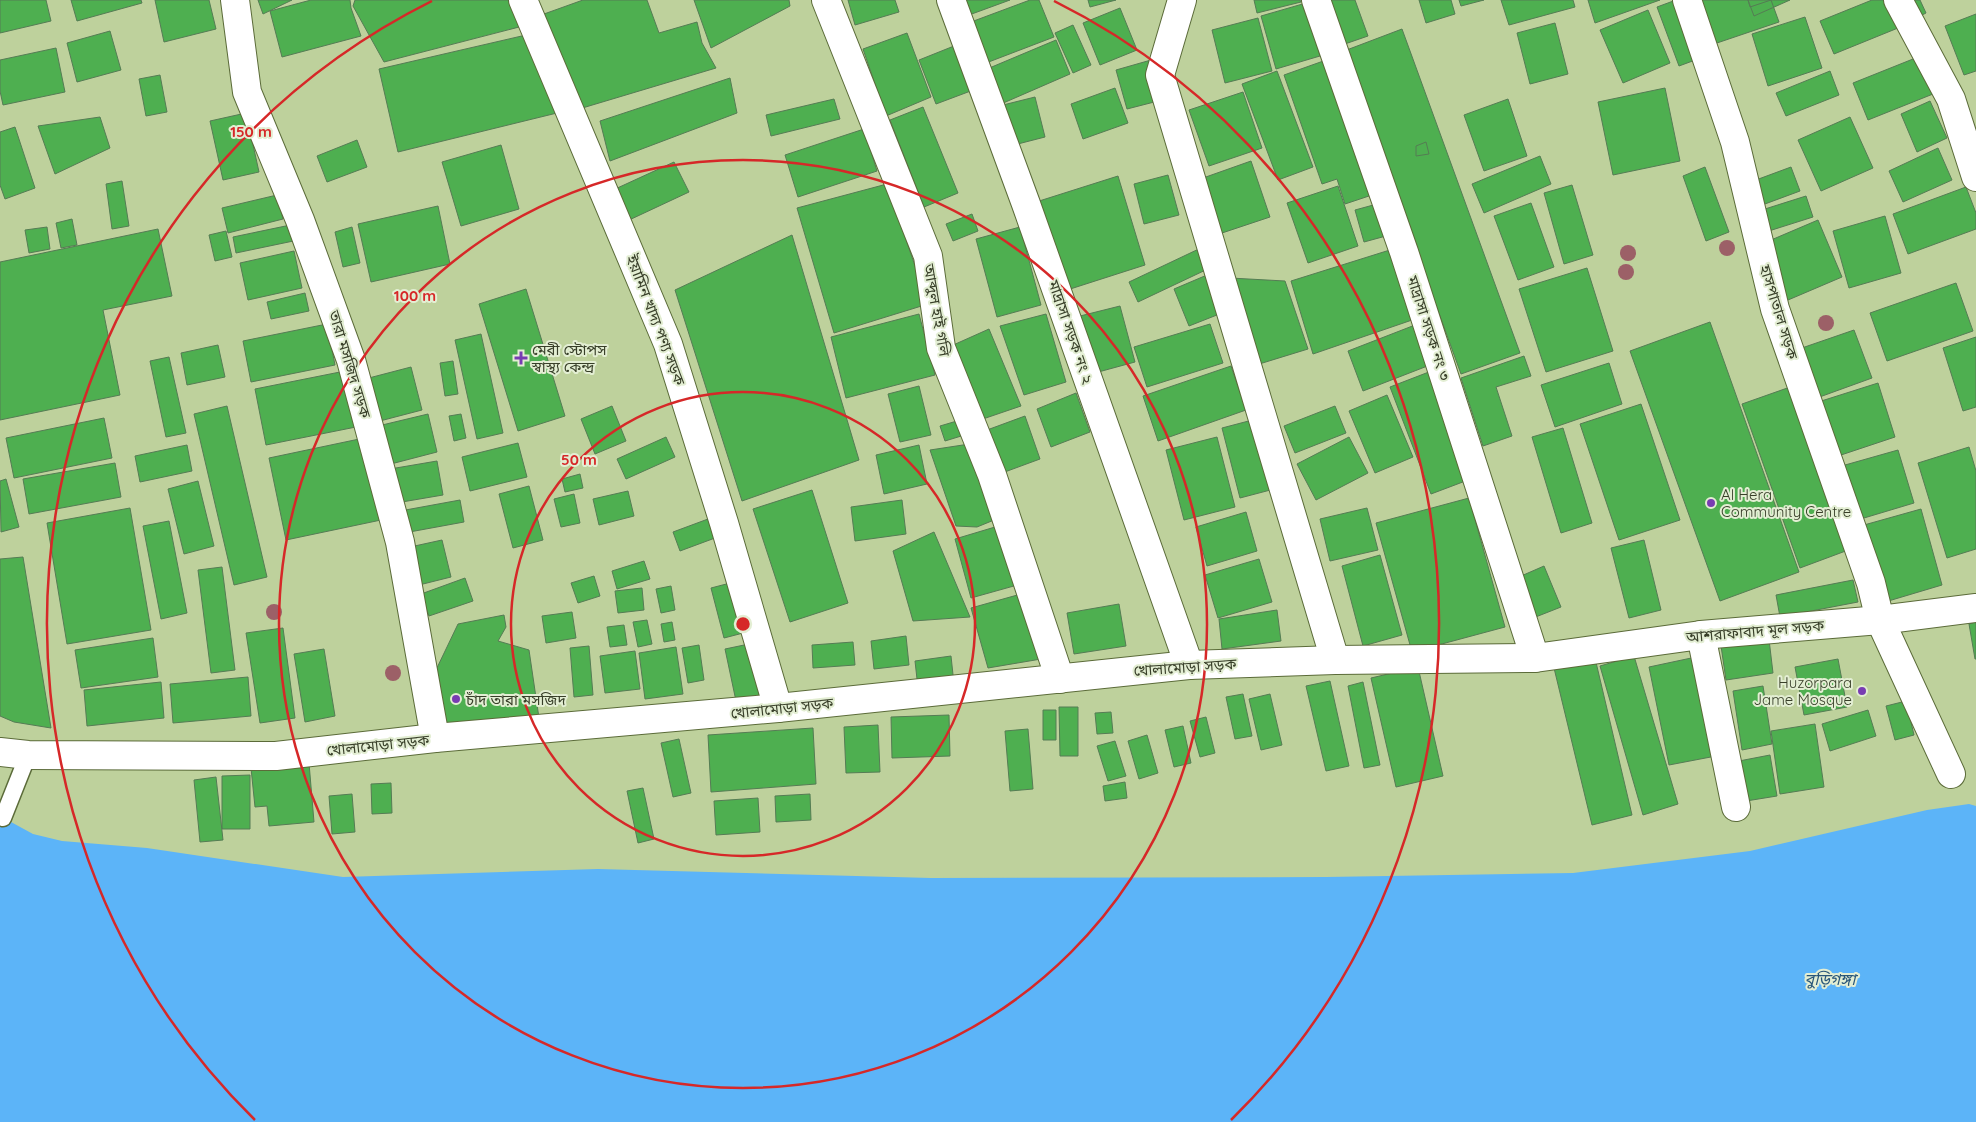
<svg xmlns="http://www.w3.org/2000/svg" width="1976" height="1122" font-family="Quicksand,'Noto Sans Bengali',sans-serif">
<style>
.water{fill:#5cb4f8}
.building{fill:#4eaf50;stroke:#557c54}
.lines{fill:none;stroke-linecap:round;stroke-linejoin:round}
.service-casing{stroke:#5b6b39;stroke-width:19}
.minor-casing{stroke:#5b6b39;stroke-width:30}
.tertiary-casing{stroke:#5b6b39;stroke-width:30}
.service{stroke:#fff;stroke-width:16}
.minor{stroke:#fff;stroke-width:28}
.tertiary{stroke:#fff;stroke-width:28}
.tree{fill:#9c6067}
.ring{fill:none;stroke:#d62828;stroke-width:2.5}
.poi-dot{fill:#783cb2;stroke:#e3eed3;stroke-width:2}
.labels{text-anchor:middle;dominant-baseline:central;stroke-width:4;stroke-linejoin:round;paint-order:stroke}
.street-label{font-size:15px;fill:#383f29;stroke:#e3eed3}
.poi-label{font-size:15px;fill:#383f29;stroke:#e3eed3;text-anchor:start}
.water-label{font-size:16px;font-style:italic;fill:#285679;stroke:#e3eed3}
.centre{fill:#d62828;stroke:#e3eed3;stroke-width:2.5}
.ring-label{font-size:15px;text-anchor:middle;font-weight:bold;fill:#d62828;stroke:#e3eed3;stroke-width:4;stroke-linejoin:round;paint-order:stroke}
</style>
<rect width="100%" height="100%" fill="#bed19c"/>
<path class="water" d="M1969,804l7,2v316h-1976v-306l33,18 29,7 85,7 196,29 255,-8 333,9 395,-1 247,-4 177,-22 177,-41z"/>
<path class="building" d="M0,0h46l5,21 -51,12z
M71,0h70l1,3 -65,18z
M155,0h54l7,29 -52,13z
M258,0h34l-29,14z
M311,0h39l1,8 10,28 -79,21 -12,-46z
M355,0h157l11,26 -139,36 -31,-56z
M583,0h64l12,33 38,-11 5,21 14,25 -137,41 -35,-95z
M694,0h95l1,6 -79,42z
M848,0h47l4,12 -44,13z
M963,0h47l-41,15z
M1030,0h9l15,37 -68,26 -15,-41z
M1088,0h28l-26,7z
M1254,0h46l1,2 -44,11z
M1322,0h33l13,36 -29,10z
M1419,0h32l4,14 -29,9z
M1459,0h25l-23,6z
M1501,0h72l2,7 -66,18z
M1588,0h72l-65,23z
M1676,0l22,59 -19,7 -22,-59z
M1696,0h52l2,7 21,-7 8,22 -68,23z
M1748,0h42l-36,16z
M1872,0h14l12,28 -64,26 -14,-33z
M1906,0h14l6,13 -12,6z
M1306,3l14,53 -44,13 -15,-53z
M1120,8l17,42 -37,15 -17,-42z
M1648,10l22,53 -47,20 -23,-53z
M1976,14v57l-12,4 -19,-49z
M1805,17l17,51 -54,18 -16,-52z
M1258,18l14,53 -47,12 -13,-53z
M1555,23l13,51 -38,10 -13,-51z
M1073,25l18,40 -18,8 -18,-40z
M1402,29l118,324 -59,21 -117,-323z
M110,31l11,39 -44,12 -10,-39z
M907,33l24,64 -45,19 -23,-67z
M526,35l31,78 -159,39 -19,-83z
M1056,40l14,34 -69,30 -14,-35z
M959,44l17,45 -40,15 -17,-44z
M56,48l9,44 -62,13 -3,-14v-31z
M1918,57l15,37 -65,26 -15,-37z
M1329,59l46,135 -30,10 -8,-25 -15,5 -38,-109z
M1151,60l11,40 -35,9 -11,-39z
M1277,71l36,96 -35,13 -36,-96z
M1830,71l9,24 -53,21 -10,-23z
M160,75l7,37 -21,4 -7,-37z
M730,78l7,35 -127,48 -10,-40z
M1115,88l13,35 -45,16 -12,-35z
M1665,88l15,73 -67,14 -15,-73z
M1243,92l19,56 -53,18 -20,-56z
M1035,97l10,40 -35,9 -11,-40z
M834,99l6,20 -69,17 -5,-21z
M1508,99l19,57 -43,15 -20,-56z
M1930,101l17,37 -30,14 -16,-38z
M923,107l35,86 -34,14 -34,-87z
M246,113l13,59 -36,8 -13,-59z
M100,117l10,31 -55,26 -17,-48z
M1850,117l23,51 -52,23 -23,-51z
M15,127l20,61 -30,11 -5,-14v-53z
M864,129l13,42 -79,26 -13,-42z
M357,140l10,27 -40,15 -10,-26z
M1426,142l3,12 -13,2v-10z
M501,145l18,64 -58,17 -19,-64z
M1938,148l14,32 -49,22 -14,-31z
M1540,156l11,28 -67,29 -12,-29z
M1251,161l19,56 -48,16 -19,-55z
M674,162l15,30 -62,29 -14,-31z
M1705,167l24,65 -23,9 -23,-65z
M1791,167l9,24 -54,20 -9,-24z
M1168,175l11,40 -35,9 -10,-40z
M1118,176l27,89 -81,26 -28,-89z
M122,181l7,45 -17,3 -6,-45z
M887,184l41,120 -94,29 -37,-125z
M1572,185l21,70 -29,9 -20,-71z
M1338,186l20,60 -50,17 -21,-60z
M1966,187l10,26v16l-68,25 -15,-40z
M277,195l6,24 -55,14 -6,-25z
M1806,196l7,21 -60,19 -7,-21z
M1531,203l23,64 -36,13 -24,-64z
M1377,204l9,32 -22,6 -9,-32z
M438,206l12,58 -79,18 -13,-58z
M972,214l6,17 -25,10 -7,-17z
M1885,216l16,57 -52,15 -16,-57z
M72,219l5,26 -16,3 -5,-25z
M1818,220l24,57 -61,26 -24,-57z
M300,223l3,16 -67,14 -3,-16z
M47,227l3,22 -21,4 -4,-23z
M352,227l8,36 -17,4 -8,-35z
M1020,227l21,78 -44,12 -21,-78z
M158,229l14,67 -69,14 17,85 -120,25v-158z
M226,231l6,26 -17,4 -6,-26z
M792,235l67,225 -117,41 -67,-211z
M1203,247l9,20 -74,35 -9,-20z
M1393,249l22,70 -102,35 -22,-73z
M294,251l8,37 -54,12 -8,-37z
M1587,268l26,83 -67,21 -27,-83z
M1207,275l15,38 -33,13 -15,-37z
M1230,278l55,3 23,68 -52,16z
M1956,283l17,48 -86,30 -17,-48z
M526,289l39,127 -47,15 -39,-127z
M305,293l4,18 -38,8 -4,-17z
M1120,306l15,56 -44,12 -15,-57z
M919,314l16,61 -89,23 -15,-61z
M1046,314l20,68 -42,13 -24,-69z
M1710,322l89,250 -79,29 -90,-250z
M327,324l8,41 -84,17 -8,-41z
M1210,324l13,39 -76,24 -13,-40z
M1415,325l15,40 -67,26 -15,-40z
M989,329l32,77 -44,15 -26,-75z
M1854,330l18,48 -58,21 -18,-49z
M481,334l22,99 -26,6 -22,-99z
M1976,337v70l-13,4 -20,-63z
M218,345l7,32 -38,8 -6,-32z
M1524,356l7,20 -35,11 16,49 -29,10 -22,-68z
M169,357l17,76 -20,4 -16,-76z
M453,361l5,33 -13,2 -5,-33z
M1609,363l13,41 -67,23 -14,-42z
M1231,366l15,44 -88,31 -15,-45z
M411,367l11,43 -46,12 -11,-43z
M350,370l11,56 -95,19 -11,-56z
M1434,370l42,107 -45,17 -41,-107z
M1878,383l17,54 -63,21 -17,-55z
M919,386l12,49 -31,7 -12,-48z
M1793,386l58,163 -51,19 -58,-164z
M1076,393l14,39 -39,15 -14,-38z
M1387,395l26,62 -38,16 -26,-62z
M1641,404l39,116 -61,20 -39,-116z
M227,406l40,171 -33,8 -40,-171z
M612,406l14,35 -31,13 -14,-35z
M1335,406l11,27 -51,20 -11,-27z
M428,414l9,38 -50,13 -9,-39z
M461,414l5,24 -12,3 -5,-25z
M1025,416l15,43 -38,14 -15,-43z
M104,418l8,40 -98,20 -8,-40z
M967,418l4,15 -26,8 -5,-15z
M1260,418l18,70 -38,10 -18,-70z
M1563,428l29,95 -31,10 -29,-96z
M666,437l9,20 -49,22 -9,-20z
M1217,437l18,70 -51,13 -18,-70z
M1349,437l19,36 -52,27 -19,-36z
M364,438l17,82 -95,20 -17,-82z
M518,443l9,34 -57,14 -8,-34z
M976,443l23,75 -22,9 -21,-1 -26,-76z
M187,445l5,26 -52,11 -5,-26z
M919,445l8,39 -43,10 -8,-39z
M1969,447l7,24v78l-29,9 -29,-95z
M1898,450l16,53 -60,18 -16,-54z
M437,461l6,34 -47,8 -6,-34z
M115,463l6,34 -92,17 -6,-35z
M580,474l3,14 -18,4 -3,-13z
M6,479l13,48 -18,5 -1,-51z
M198,481l16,65 -30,8 -16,-65z
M529,486l14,54 -30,8 -14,-54z
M812,490l36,113 -58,19 -37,-113z
M628,491l6,25 -35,9 -6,-26z
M574,494l6,29 -19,4 -7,-28z
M1469,498l36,129 -93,25 -36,-129z
M460,500l4,22 -60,11 -4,-22z
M902,500l4,34 -51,7 -4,-34z
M130,508l21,122 -84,14 -20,-121z
M1367,508l11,42 -48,11 -10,-42z
M1921,509l21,76 -57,17 -21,-77z
M1246,512l11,39 -50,15 -11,-39z
M708,519l7,19 -35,13 -7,-19z
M169,521l18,92 -26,6 -18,-93z
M1005,524l16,60 -50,14 -16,-59z
M934,532l36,85 -57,4 -20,-70z
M442,540l9,37 -32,8 -9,-38z
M1644,540l17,70 -32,8 -18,-70z
M1380,555l22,80 -39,11 -21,-80z
M23,557l28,171 -37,-6 -14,-6v-157z
M1259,559l13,43 -54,16 -13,-43z
M644,561l6,18 -33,10 -5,-18z
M1544,566l17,41 -33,13 -16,-40z
M222,567l13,103 -24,3 -13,-103z
M594,576l6,20 -22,7 -7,-20z
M465,578l8,23 -44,15 -8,-22z
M1853,580l5,22 -78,15 -4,-22z
M734,582l13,50 -23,6 -13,-50z
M671,586l4,24 -14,3 -5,-24z
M642,588l2,22 -26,3 -3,-22z
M1021,594l26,64 -59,10 -17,-60z
M1119,604l7,42 -52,8 -7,-41z
M1277,610l4,31 -59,8 -3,-30z
M572,612l4,26 -30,5 -4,-27z
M504,615l2,12 -8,14 31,9 10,68 -98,10 -6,-56 23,-48z
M647,620l5,24 -14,3 -5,-25z
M672,622l3,18 -11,2 -3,-18z
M1976,622v37h-1l-6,-35z
M624,625l3,20 -17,2 -3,-20z
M283,628l12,90 -35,5 -14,-90z
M1768,631l5,42 -47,7 -6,-41z
M906,636l3,29 -35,4 -3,-28z
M153,638l5,39 -77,11 -6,-38z
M853,642l2,23 -42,3 -1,-23z
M749,644l12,51 -25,6 -11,-52z
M699,645l5,35 -16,3 -6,-35z
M589,646l4,49 -19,2 -4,-49z
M676,647l7,47 -38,5 -6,-46z
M324,649l11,67 -30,6 -11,-68z
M635,651l5,38 -35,4 -5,-37z
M951,656l3,28 -36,4 -3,-27z
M1634,656l44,148 -35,11 -43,-149z
M1696,657l20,99 -47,9 -20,-98z
M1595,658l37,157 -40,10 -38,-157z
M1838,659l9,48 -43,8 -9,-48z
M1418,667l25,109 -47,11 -25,-109z
M248,677l3,39 -78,7 -3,-39z
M1330,681l19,85 -23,5 -20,-85z
M161,682l3,36 -77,8 -3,-36z
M1363,682l17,83 -16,3 -16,-82z
M1763,686l9,58 -30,6 -9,-59z
M1243,694l9,42 -17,3 -9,-42z
M1270,694l12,51 -21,5 -12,-51z
M1906,701l8,34 -19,5 -9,-34z
M1059,707h19v49h-18z
M1043,710h13v30h-13z
M1868,710l8,26 -46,15 -8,-27z
M1111,712l2,21 -16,1 -2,-21z
M949,715l1,41 -58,2 -1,-41z
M1206,717l9,36 -15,4 -10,-36z
M1815,724l9,63 -44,7 -9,-63z
M878,725l2,47 -34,1 -2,-46z
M1183,726l8,37 -17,4 -9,-37z
M813,728l3,56 -105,8 -3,-57z
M1028,729l5,60 -23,2 -5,-60z
M1147,735l11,38 -19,6 -11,-38z
M679,739l12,54 -18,4 -12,-54z
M1115,741l11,35 -18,5 -11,-35z
M1770,755l7,41 -31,5 -7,-40z
M309,763l5,59 -45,4 -2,-20 -12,1 -4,-39z
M250,775v54h-28v-53z
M216,777l7,63 -23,2 -6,-62z
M1125,782l2,16 -22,3 -2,-15z
M391,783l1,30 -20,1 -1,-30z
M643,788l11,51 -16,4 -11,-52z
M352,794l3,38 -23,2 -3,-38z
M810,794l1,26 -35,2 -1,-26z
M758,798l2,34 -44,3 -2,-34z"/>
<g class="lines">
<defs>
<path id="service" d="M3,818l25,-63"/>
<path id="minor" d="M235,0l12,92 53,128 51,140 49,182 35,196
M523,0l145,344 56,179 54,185
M826,0l102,256 13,92 51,127 68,204
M951,0l75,204 163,461
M1182,0l-22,75 175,585
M1316,0l88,252 131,406
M1687,0l48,142 40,167 96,274 9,37 71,154
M1898,0l53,99 25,78
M1701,635l35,172"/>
<path id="tertiary" d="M0,752l28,3 248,1 159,-18 343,-30 411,-43 146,-5 200,-2 166,-23 179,-15 96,-12"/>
</defs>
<use href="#service" class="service-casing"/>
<use href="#minor" class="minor-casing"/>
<use href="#tertiary" class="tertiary-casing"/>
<use href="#service" class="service"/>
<use href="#minor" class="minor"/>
<use href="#tertiary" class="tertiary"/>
</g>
<g class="tree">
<circle cx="1727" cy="248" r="8"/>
<circle cx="1628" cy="253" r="8"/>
<circle cx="1626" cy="272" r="8"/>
<circle cx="1826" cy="323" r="8"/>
<circle cx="274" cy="612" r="8"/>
<circle cx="393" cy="673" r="8"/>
</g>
<g class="ring">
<circle cx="743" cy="624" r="232"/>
<circle cx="743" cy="624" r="464"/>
<path d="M255 1120A696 696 0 0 1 432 1M1054 1A696 696 0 0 1 1231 1120"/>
</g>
<g class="poi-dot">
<path d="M518.5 350.5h5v5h5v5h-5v5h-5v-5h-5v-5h5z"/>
<circle cx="1711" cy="503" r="5"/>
<circle cx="1862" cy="691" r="5"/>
<circle cx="456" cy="699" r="5"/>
</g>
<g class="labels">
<g class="street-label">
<text transform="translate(937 310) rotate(80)">আব্দুল হাই গলি</text>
<text transform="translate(1779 312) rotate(73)">হাসপাতাল সড়ক</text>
<text transform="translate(656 320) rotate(69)">ইয়ামিন খাদ্য পণ্য সড়ক</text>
<text transform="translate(1429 328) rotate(72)">মাদ্রাসা সড়ক নং ৩</text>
<text transform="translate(1071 332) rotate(71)">মাদ্রাসা সড়ক নং ২</text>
<text transform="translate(350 364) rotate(73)">তারা মসজিদ সড়ক</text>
<text transform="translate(1755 631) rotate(-5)">আশরাফাবাদ মূল সড়ক</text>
<text transform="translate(1185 667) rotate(-4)">খোলামোড়া সড়ক</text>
<text transform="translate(782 708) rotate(-6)">খোলামোড়া সড়ক</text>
<text transform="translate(378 745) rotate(-6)">খোলামোড়া সড়ক</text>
</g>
<g class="poi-label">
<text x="532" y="349">মেরী স্টোপস<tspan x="532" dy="17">স্বাস্থ্য কেন্দ্র</tspan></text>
<text x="1721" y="494">Al Hera<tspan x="1721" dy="17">Community Centre</tspan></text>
<text x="1852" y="682" text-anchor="end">Huzorpara<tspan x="1852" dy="17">Jame Mosque</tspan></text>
<text x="466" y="699">চাঁদ তারা মসজিদ</text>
</g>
<g class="water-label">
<text x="1830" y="979">বুড়িগঙ্গা</text>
</g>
</g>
<circle cx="743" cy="624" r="8" class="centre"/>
<g class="ring-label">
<text x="251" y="137">150 m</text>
<text x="415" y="301">100 m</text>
<text x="579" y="465">50 m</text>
</g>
</svg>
